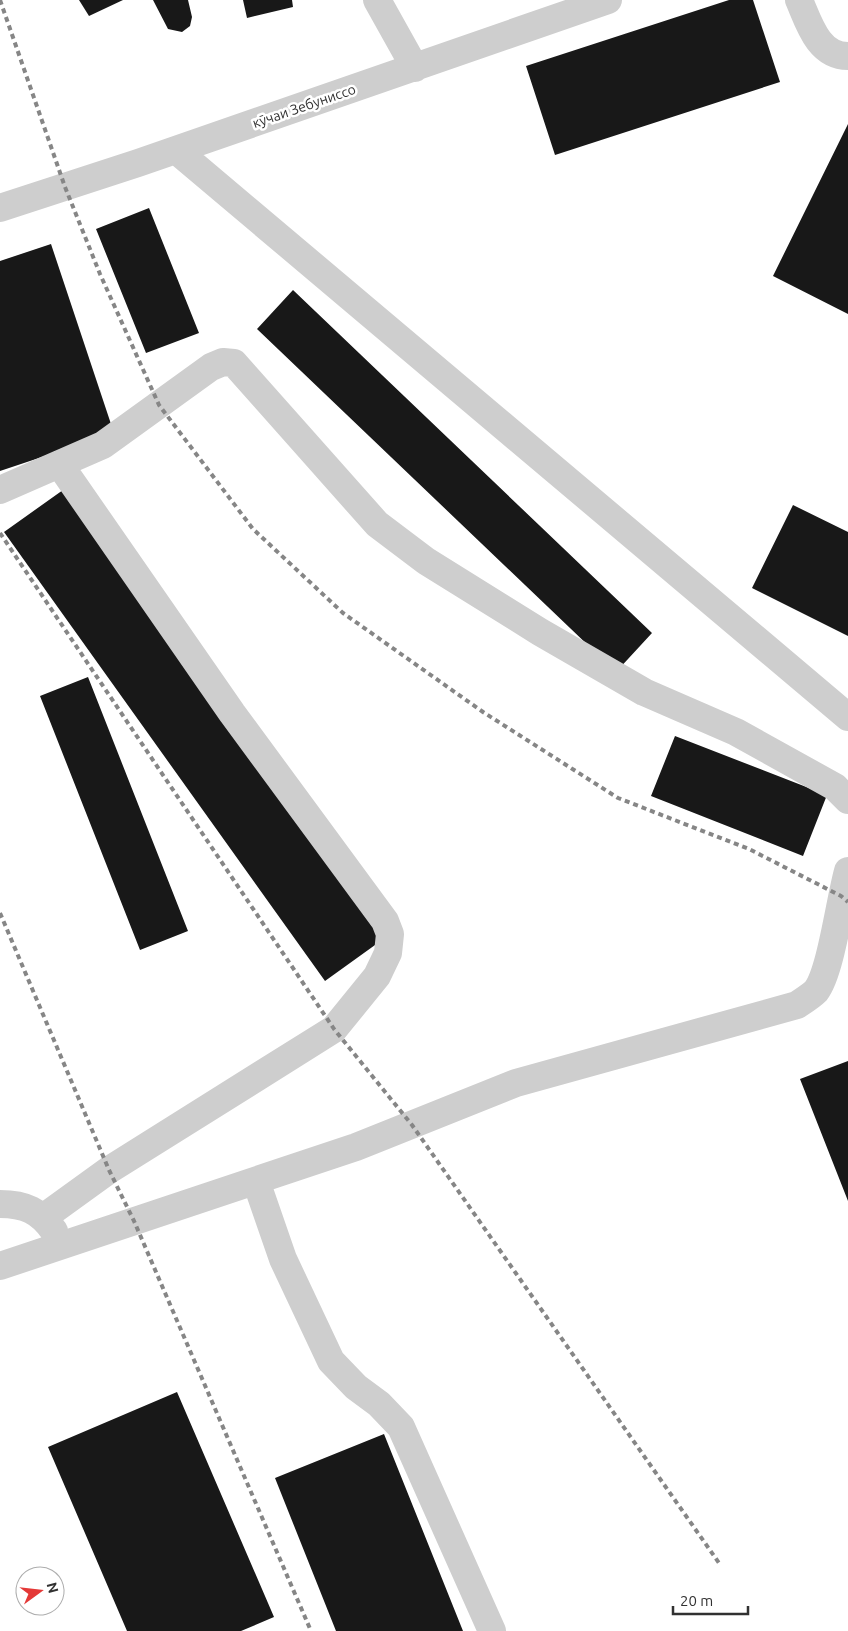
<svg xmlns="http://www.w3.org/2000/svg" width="848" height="1631" font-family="Ubuntu,sans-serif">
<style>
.building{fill:#181818}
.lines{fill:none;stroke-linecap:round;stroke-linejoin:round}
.minor{stroke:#cecece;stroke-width:28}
.rail{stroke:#868686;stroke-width:4;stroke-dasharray:5 4;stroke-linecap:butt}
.labels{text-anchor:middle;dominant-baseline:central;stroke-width:5;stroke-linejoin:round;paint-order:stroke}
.street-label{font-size:14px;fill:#313131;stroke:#fff}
</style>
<rect width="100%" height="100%" fill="#fff"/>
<path class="building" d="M79,0h44l-34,16z
M153,0h35l4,17 -2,9 -8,6 -14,-3z
M243,0h49l1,7 -46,11z
M729,0h24l27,82 -225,73 -29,-89z
M848,124v190l-75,-38z
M149,208l50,125 -53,20 -50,-124z
M51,244l63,189 -114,38v-210z
M293,290l359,343 -36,39 -359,-343z
M63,490l319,450 -57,41 -321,-449z
M793,505l55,27v104l-96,-48z
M88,677l100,254 -48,19 -100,-254z
M675,736l152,59 -24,61 -152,-60z
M848,1061v140l-48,-122z
M177,1392l97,225 -33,14h-114l-79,-184z
M384,1434l79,197h-127l-61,-153z"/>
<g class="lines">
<path class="minor" d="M377,0l38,68
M799,0c10,23 19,56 49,56
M176,150l672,567
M0,208l138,-45 470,-163
M0,490l103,-45 108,-78 12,-5 11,1 143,161 49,37 114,71 104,60 92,40 99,55 13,13
M256,1181l27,78 48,102 25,26 23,17 22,23 91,204
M0,1204c25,0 40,7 54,27
M44,1217l65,-47 225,-141 43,-53 11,-23 2,-19 -5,-13 -153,-208 -172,-248
M0,1266l356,-119 160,-64 281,-78c6,-4 14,-9 19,-14 15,-19 24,-92 32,-120"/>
<path class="rail" d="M0,0l65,187 35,87 59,131 94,124 90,84 140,99 135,86 131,51 92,47 7,6
M0,533l334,496 78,96 307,438
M0,913l109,257 25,51 177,410"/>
</g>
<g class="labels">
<g class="street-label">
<text transform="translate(304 106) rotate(-19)">кӯчаи Зебуниссо</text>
</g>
</g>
<g transform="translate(40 1591) rotate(75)"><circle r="24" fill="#ffffff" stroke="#adadad"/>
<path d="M0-4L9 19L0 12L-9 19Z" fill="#e43937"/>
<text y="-8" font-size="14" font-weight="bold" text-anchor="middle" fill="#313131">N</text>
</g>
<path d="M673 1606v8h75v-8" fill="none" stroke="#313131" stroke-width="2.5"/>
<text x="680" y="1606" font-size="15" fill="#313131" stroke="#ffffff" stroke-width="4" paint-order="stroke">20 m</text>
</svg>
